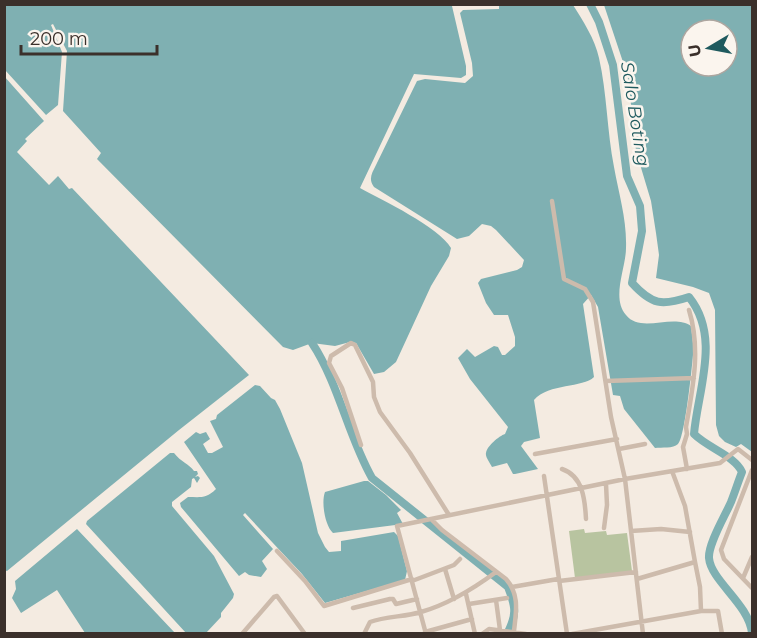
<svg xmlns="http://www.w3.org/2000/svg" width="757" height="638" font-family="Montserrat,sans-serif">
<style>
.green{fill:#b8c4a0}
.water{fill:#7fb0b2;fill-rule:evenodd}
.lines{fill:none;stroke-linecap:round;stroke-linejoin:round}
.river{stroke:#7fb0b2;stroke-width:8}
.street{stroke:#cdbbac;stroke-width:4.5}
.labels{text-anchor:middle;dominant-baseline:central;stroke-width:5;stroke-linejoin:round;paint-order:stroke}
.water-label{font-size:18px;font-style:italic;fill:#1f5a5e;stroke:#fbf5ee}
</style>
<rect width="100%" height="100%" fill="#f4ebe1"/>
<path class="green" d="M584,529l1,4 21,-2 1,4 20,-2 5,38 -57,7 -6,-47z"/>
<path class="water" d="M5,5h454l-7,1 14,60v9l-5,3 -47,-4 -54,114c22,12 79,39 91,60l-2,8 -18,30 -35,76 -12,10 -10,2 -18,-31 -6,-1 -15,4 -23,-3 -19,7 -10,-3 -186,-188 4,-6 -38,-42 4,-60 -14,-27 -2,1 11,27 -4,53 -12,10 -41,-45z
M499,5h74c10,16 22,34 26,53 8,35 8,73 15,109 5,28 13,53 12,81 0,20 -15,50 0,67 15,19 47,-2 65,11 1,10 3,19 2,29 -1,12 -8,83 -15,89 -5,5 -16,3 -23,4l-31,-39 -4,-13 -7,-1 -15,-88 -7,-12 -8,9 11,73c-11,11 -45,6 -60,23l6,38 -16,4 -3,4 17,23 -23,5h-2l-6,-11 -15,4c-2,-4 -7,-10 -6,-14 1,-7 13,-17 19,-19l3,-7 -38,-48 -12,-21 9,-9 8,8 19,-11 4,1 4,8h3l10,-9v-9l-7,-22h-14l-8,-12 -8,-20 3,-4 36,-9 5,-3 2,-7 -28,-30 -5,-4 -9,-2 -13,12 -12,3 -83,-52c-6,-8 -2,-14 2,-22l41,-84 8,-2 40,4 8,-7 -1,-13 -12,-50 3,-3 36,-1z
M604,5h148v447l-11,-8 -5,3 -11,-5 -6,-6 -3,-11 -1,-115 -6,-17 -16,-6 -37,-9 3,-23 -3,-22 -5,-32 -15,-50 -8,-74zM691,30h36v36h-36z
M4,76l40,45 -19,18 2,2 -10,11 32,33 9,-9 11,13 3,-1 177,187 -70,55 -172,141 -3,-1z
M255,385l5,1 11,12 4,2 5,9 22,54 16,70 7,14 4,5 12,-1v-10l53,-9 4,4 9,35 -2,9 -80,23 -23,-29 -57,-61 -2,2 30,34 -11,12 5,8 -6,8 -12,-2 -4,-3 -6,4 -58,-69 -1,-4 8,-6c12,0 18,2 28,-8l-32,-47 12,-10 4,2 6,-2 4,7 -7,5 5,9h4l11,-6 -13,-26 6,-2 1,-4z
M170,453h4c7,9 15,11 20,18h3l1,3 -3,3 3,-1 2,2 -3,5 -3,-5 -2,1 -1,8 -19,15v4l42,50 20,38 -1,4 -12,15v4l-15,16h-20l-100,-109 1,-3z
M364,481h4l18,14 15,15 -4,3 6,11 -70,9c-8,-7 -12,-31 -8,-41z
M77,529l98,104h-90l-28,-43 -36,23 -9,-15 4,-9 -1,-8z"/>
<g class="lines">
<path class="river" d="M590,4l9,18 14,43 14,111 13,30 2,25 -10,52c20,22 30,23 57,14 32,40 9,92 5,137 14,14 41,22 48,38 -4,10 -7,20 -11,30 -6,14 -23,42 -22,56 2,23 40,46 43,75
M312,343c27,41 36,93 60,135l136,109c8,20 9,28 -1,47"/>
<path class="street" d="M552,201l12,78 21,10 8,13 18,115 14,62 18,155
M606,381l88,-3
M361,445l-19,-57 -13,-25 2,-7 20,-13 4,2 18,37 1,15 6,15 30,41 39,62
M619,449l26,-5
M535,454l82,-15
M562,469c21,7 23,31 24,50
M687,469l-4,-22 4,-13 -1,-7c7,-40 15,-78 3,-117
M752,470l-31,80 3,9 28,29
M672,471l13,35 10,56
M544,476l23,158
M432,520l10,10 64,49c14,16 10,33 8,52
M604,528l3,-23 -1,-21
M631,531l30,-2 29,3
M277,551l28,30 19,25 88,-27
M445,569l9,30
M743,578l9,-21
M412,581l42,-16 6,-6
M559,581l77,-9
M512,587l46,-8
M466,594l9,40
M496,600l4,30
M469,604l38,-6
M353,608l37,-9h3l3,5 21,-5
M701,611h17l4,23
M425,632l47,-13
M242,634l32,-37 3,-1 28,38
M364,634l6,-12c16,-6 35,-5 51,-10 28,-8 52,-23 75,-40
M426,634l-29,-108 228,-47 95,-16 18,-14 14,11
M482,634l7,-5 37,5
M572,634l129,-23 -1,-24 -5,-25 -58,17"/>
</g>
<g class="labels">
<g class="water-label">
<text transform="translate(635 114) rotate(81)">Salo Boting</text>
</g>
</g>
<rect width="757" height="638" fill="none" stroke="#3b302b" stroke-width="12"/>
<g transform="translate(709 48) rotate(260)"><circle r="28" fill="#fbf5ee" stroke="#aea6a0" stroke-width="1.5"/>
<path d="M0-4.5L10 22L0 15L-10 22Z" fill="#1f5a5e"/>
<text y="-9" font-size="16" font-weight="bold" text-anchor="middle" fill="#3b302b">U</text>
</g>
<path d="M21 45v9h136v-9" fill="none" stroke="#3b302b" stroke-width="3"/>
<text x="30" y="45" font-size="18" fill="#3b302b" stroke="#fbf5ee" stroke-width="4.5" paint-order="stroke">200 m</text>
</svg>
